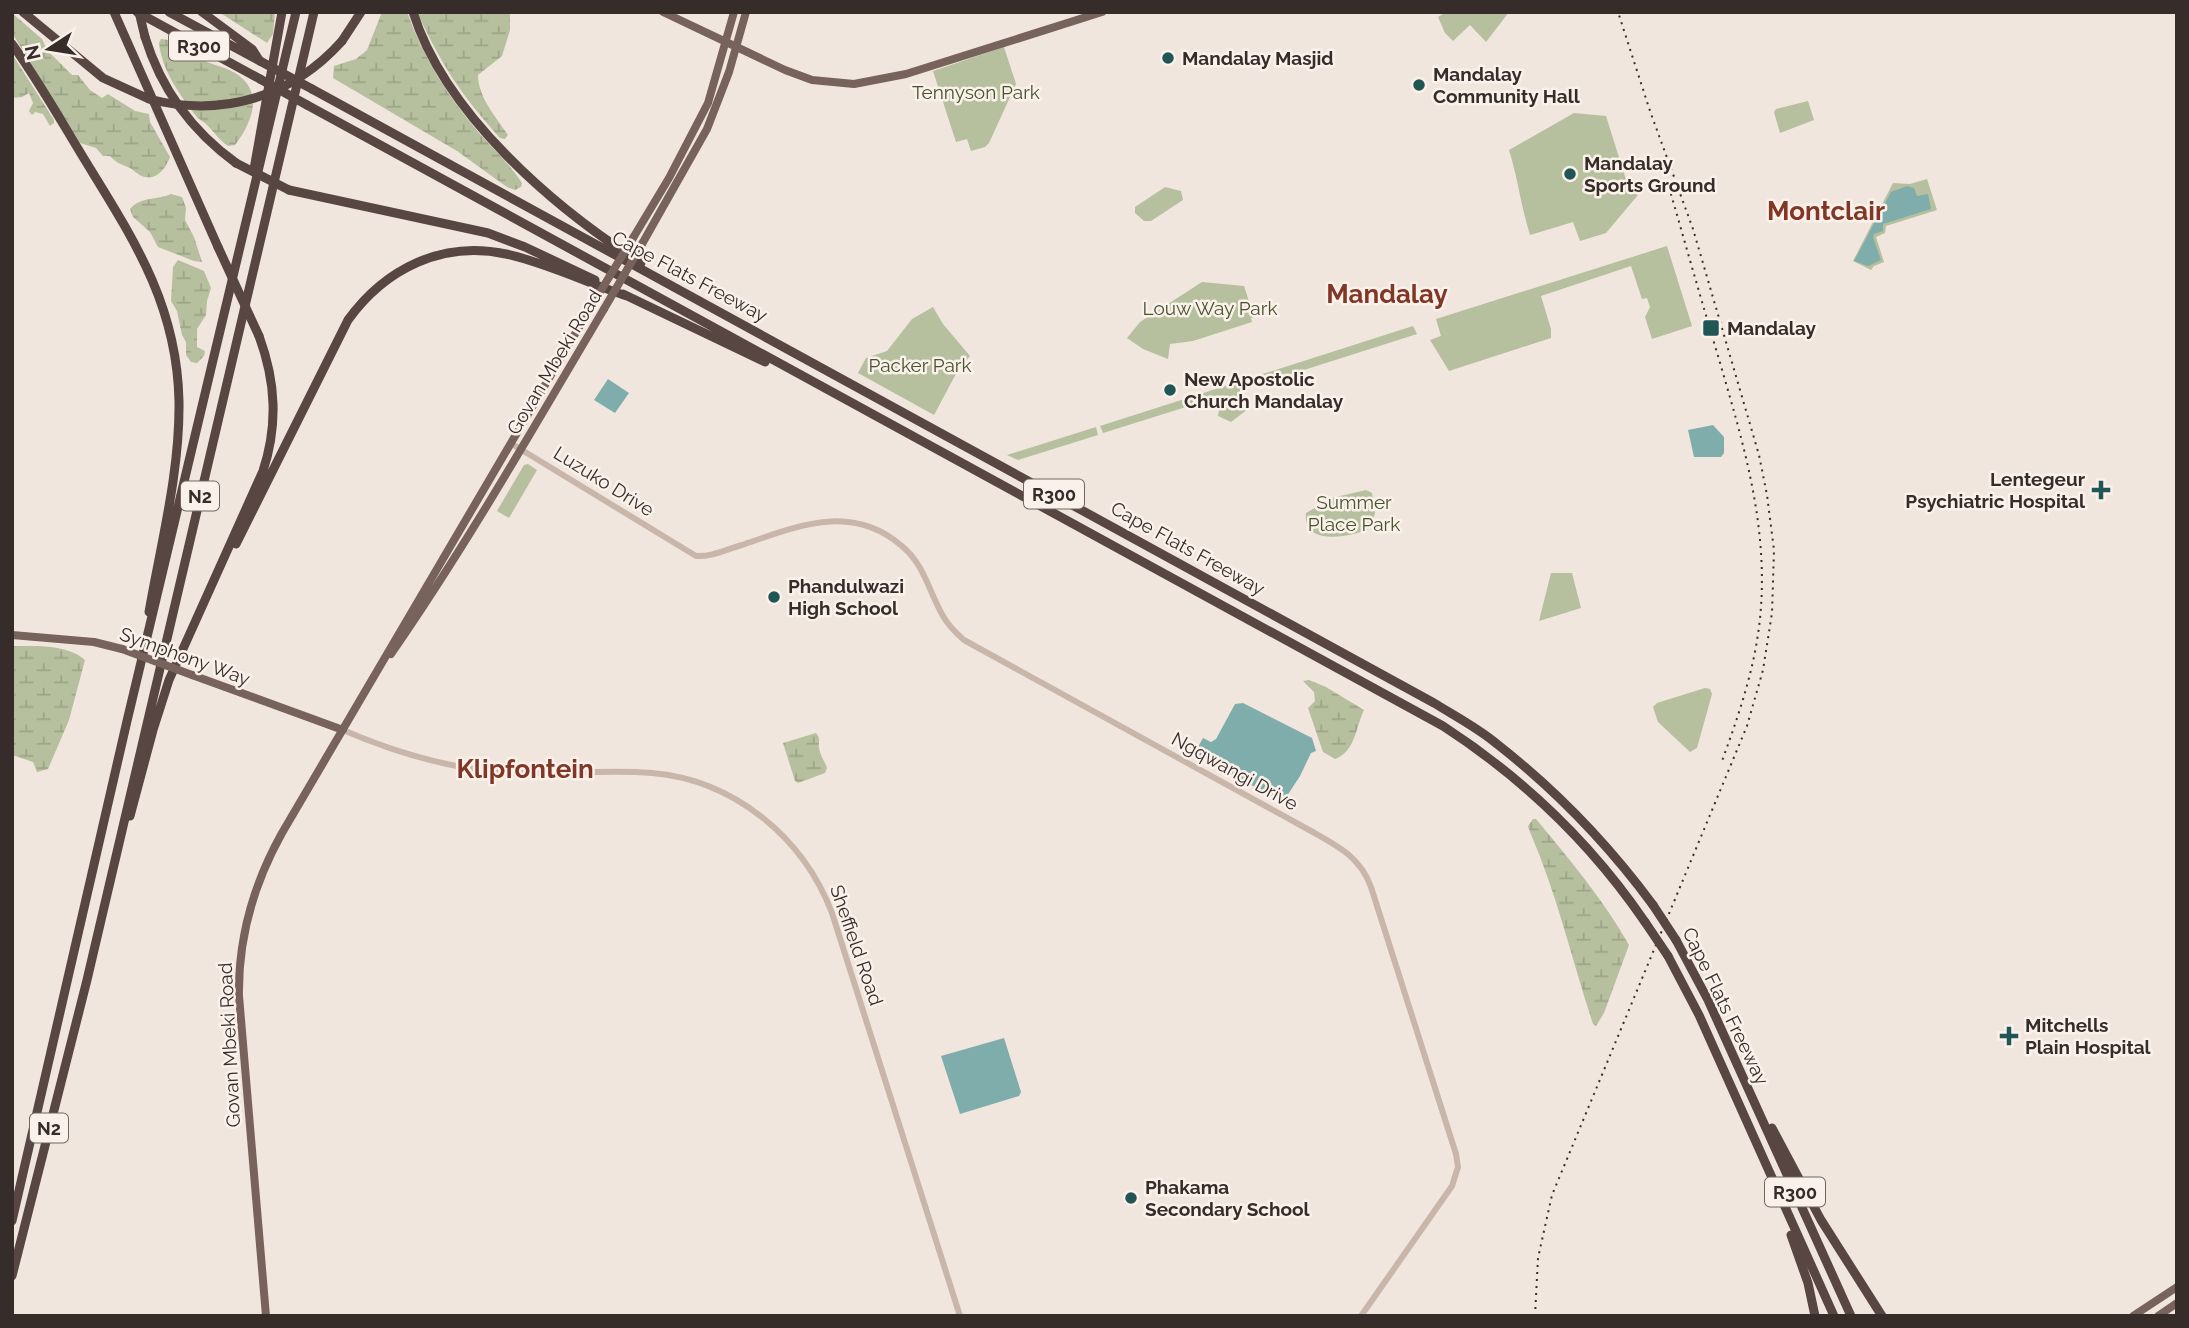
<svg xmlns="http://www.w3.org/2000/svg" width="2189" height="1328" font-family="Raleway,sans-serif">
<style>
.green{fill:#b6bf9e}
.wetland{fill:url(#wetland-marsh)}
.water{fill:#7eadab}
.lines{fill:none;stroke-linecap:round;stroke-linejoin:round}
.minor{stroke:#c9b6aa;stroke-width:6}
.major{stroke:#77635b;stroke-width:8}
.highway{stroke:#574641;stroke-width:9}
.rail{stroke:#362c29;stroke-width:2;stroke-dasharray:2 5;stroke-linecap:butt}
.major-bridge{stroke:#77635b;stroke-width:8}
.highway-bridge{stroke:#574641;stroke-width:9}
.poi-dot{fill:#215655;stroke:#f9f1ea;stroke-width:2.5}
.labels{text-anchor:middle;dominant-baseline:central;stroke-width:5;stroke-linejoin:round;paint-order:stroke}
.shield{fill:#f9f1ea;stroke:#706763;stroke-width:2}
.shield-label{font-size:18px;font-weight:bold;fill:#362c29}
.poi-label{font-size:19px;font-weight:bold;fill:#362c29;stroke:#f9f1ea;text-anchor:start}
.park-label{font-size:19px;fill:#48532e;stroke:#f9f1ea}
.street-label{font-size:19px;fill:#362c29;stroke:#f9f1ea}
.district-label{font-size:26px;font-weight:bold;fill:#813626;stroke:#f9f1ea}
</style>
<defs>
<pattern id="wetland-marsh" width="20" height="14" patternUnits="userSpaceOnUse" patternTransform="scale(1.75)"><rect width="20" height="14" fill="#b6bf9e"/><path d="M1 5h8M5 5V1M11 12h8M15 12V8" fill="none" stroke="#9da488"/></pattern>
</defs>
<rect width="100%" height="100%" fill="#f1e6dd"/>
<path class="green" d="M1446,12h63l-23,30 -16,-17 -17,16 -8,-8 -7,-16z
M1004,47l12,37 -27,59 -4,4 -14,4 -4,-12 -11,3 -23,-71z
M1808,101l6,19 -34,13 -6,-21 2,-3z
M1574,113l32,3 22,70 10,9 -32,38 -26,8 -7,-19 -43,13c-9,-29 -12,-56 -21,-85z
M1927,179l10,31 -51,16 -1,7 -9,4 8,25 -10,4 -3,4 -18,-9 40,-78 17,1z
M1165,187l16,4 2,9 -32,21h-7l-9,-8v-6z
M1667,246l25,80 -40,13 -7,-22 5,-10 -3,-9 -5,1 -11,-33 -90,30 10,33v9l-102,33 -19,-31 11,-4 -5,-17z
M1202,282l42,4 10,31 -3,1 1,4 -59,19 -23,3 -2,15 -25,-10 -16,-11 13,-16z
M933,307l10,17 27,32 -13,16 -23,43 -76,-42 8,-15 21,-7 25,-32z
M1413,326l4,8 -132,42 -2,-2 -43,16 8,19 -17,13 -13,-6 3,-20 -118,37 -3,-7z
M1096,427l2,8 -80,25 -11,-5z
M528,464l9,6 -28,48 -12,-7 27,-46z
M1366,490l6,3 3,20 -4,15c-18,9 -69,19 -65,-15l26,-15z
M1551,573h21l9,35 -42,13z
M1705,688l5,1 2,5 -15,54 -7,4 -32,-30 -5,-15 4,-4z"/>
<path class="wetland" d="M219,12h56l-2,22 -6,9z
M382,12h25c16,45 41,85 72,121 15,17 31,31 43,50l-1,4 -6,3 -8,-3 -50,-36 -124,-73 1,-12 22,-7 11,-9z
M417,12h93v18l-8,26 -24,19c0,22 18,42 30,60l-3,4 -5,-1c-39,-43 -59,-74 -83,-126z
M12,13l30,26 5,11 25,25h6l12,15 12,8 6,-4 27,17 14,3 1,8 20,35c-4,10 -12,23 -25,20 -6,-1 -10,-6 -15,-9 -9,-4 -14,-5 -20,-12h-7l-7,-8 -16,-5 -68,-110z
M161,39c16,1 26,11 38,19 11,7 25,8 36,15 30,18 17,50 0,72l-7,1c-9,-6 -13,-13 -20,-20 -3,-4 -9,-6 -12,-10 -17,-22 -34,-46 -37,-73z
M12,54l42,66v3l-4,3 -7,-12 -8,-2 -3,3 -3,-4 4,-8 -4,-10 -7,4 -10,1z
M171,194l11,3 4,11 -1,12 9,17 8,25 -8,-1 -36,-14 -8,-15 -17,-15 -3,-8c9,-12 27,-9 41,-15z
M178,260l26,11 7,17 -4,13 -1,14 -9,14v18l8,4 -1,5 -7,7 -6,-1 -5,-7v-13l-4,-7 -5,-24 -6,-10 2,-34z
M12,646c22,0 56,-2 73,14l-16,60 -21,49 -11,3 -4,-10 -21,-7z
M1309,680l17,7 38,23c-8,17 -9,42 -29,49l-12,-7 -15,-44 7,-7 -1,-9 -11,-11z
M816,733c5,6 2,8 3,15 1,7 6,14 8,20l-2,5 -27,10 -3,-2 -12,-38z
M1533,819h3c33,40 67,80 93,126l-25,68 -8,13 -3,-2c-21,-64 -36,-130 -63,-192l-2,-6z"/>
<path class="water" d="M1907,186l7,2 3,8 11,-2 3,15 -48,15v7l-9,3 -1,3 8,23 -13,6 -14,-5 37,-69z
M608,379l21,14 -14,20 -21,-13z
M1713,425l11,12v16l-3,4h-27l-6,-27z
M1243,703l69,35 4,13 -5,2 -11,23 -17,26 -84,-45 -1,-10 5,-9 8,4 5,-3 19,-35z
M1004,1038l17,54 -2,4 -59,18 -19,-58z"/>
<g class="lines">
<path class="minor" d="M512,444l184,112c16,1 31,-7 46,-11 56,-19 110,-43 161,2 22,19 26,45 40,69 5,9 13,17 21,24l347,191c27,15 49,26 60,56l85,267 2,13 -6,19 -91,130
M343,730c51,22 103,38 159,42 50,4 100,-3 150,1 82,7 151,64 180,140l128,403"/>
<path class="major" d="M663,12l122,58 27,10 42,4 52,-10 196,-62
M633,238l36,-60 39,-75 26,-91
M642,244l65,-115 22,-57 17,-60
M12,635l82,7 28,7
M391,654c77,-111 144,-229 213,-345
M192,675l151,55
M266,1316l-27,-320c-1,-59 14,-111 43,-163l310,-528
M2133,1316l44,-29
M2158,1316l19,-13"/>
<path class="highway" d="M23,12l80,66 46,21
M114,12l104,235
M137,12l123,67
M169,12l91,49
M202,12l50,37 7,11
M413,12c32,102 140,195 228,251
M145,37c16,52 47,94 91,126
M342,41l19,-29
M12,44c26,36 48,75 71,113 49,80 94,146 96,244 1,71 -18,142 -30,211
M312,89l1122,614c21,13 44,25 63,41 60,47 111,100 156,161
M307,105l1136,621c80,52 148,117 202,196
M254,169l28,-157
M289,190l199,43 37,14 70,33
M623,294l142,68
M236,544l112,-224c37,-51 94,-80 158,-66 41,9 81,29 121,42
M130,816l23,-86 16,-50 94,-209c15,-46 13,-89 -4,-135
M1676,940l32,60 143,316
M1668,956l31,59 135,301
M87,980l227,-968
M1772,1128l49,92 61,96
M12,1221l115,-500 169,-709
M1791,1235l17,48 7,33
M12,1276l76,-300"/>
<path class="rail" d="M1669,187c16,56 32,112 49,169 26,89 53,177 41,271 -6,47 -21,90 -37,134
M1535,1316l3,-58 14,-63 195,-469 16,-56 9,-57 2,-63 -7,-55 -8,-40 -66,-226 -43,-118 -32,-99"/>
<path class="major-bridge" d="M592,305l41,-67
M604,309l38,-65
M122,649l70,26"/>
<path class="highway-bridge" d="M139,12l6,25
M260,61l52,28
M260,79l47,26
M149,99c73,19 143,-2 193,-58
M236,163l53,27
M218,247l41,89
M1653,905l23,35
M1645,922l23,34"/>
</g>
<g class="poi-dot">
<circle cx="1168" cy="58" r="7"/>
<circle cx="1419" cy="85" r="7"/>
<circle cx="1570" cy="174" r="7"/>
<rect x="1702" y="319" width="18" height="18" rx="3.5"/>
<circle cx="1170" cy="390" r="7"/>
<path d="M2097.5 479.5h7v7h7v7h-7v7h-7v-7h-7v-7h7z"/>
<circle cx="774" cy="597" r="7"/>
<path d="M2005.5 1025.5h7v7h7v7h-7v7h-7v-7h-7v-7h7z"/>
<circle cx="1131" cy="1198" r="7"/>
</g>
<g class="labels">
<g class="shield">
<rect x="169" y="31.5" width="60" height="29" rx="5"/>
<rect x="1024" y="479.5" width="60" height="29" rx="5"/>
<rect x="181" y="481.5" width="38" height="29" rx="5"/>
<rect x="30" y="1113.5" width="38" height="29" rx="5"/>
<rect x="1765" y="1177.5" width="60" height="29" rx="5"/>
</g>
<g class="shield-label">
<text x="199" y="46">R300</text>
<text x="1054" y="494">R300</text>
<text x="200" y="496">N2</text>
<text x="49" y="1128">N2</text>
<text x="1795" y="1192">R300</text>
</g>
<g class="poi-label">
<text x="1182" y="58">Mandalay Masjid</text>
<text x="1433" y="74">Mandalay<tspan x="1433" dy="22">Community Hall</tspan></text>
<text x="1584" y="163">Mandalay<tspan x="1584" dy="22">Sports Ground</tspan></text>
<text x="1727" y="328">Mandalay</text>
<text x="1184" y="379">New Apostolic<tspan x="1184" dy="22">Church Mandalay</tspan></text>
<text x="2085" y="479" text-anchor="end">Lentegeur<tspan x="2085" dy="22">Psychiatric Hospital</tspan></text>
<text x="788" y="586">Phandulwazi<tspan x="788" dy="22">High School</tspan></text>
<text x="2025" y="1025">Mitchells<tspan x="2025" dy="22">Plain Hospital</tspan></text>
<text x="1145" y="1187">Phakama<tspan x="1145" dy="22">Secondary School</tspan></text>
</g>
<g class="park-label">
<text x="976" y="92">Tennyson Park</text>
<text x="1210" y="308">Louw Way Park</text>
<text x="920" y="365">Packer Park</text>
<text x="1354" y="502">Summer<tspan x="1354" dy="22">Place Park</tspan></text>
</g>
<g class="street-label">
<text transform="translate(690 276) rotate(28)">Cape Flats Freeway</text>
<text transform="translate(554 362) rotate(-59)">Govan Mbeki Road</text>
<text transform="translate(604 481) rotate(32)">Luzuko Drive</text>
<text transform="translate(1188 548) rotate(29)">Cape Flats Freeway</text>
<text transform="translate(185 656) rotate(20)">Symphony Way</text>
<text transform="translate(1235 771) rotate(29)">Ngqwangi Drive</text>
<text transform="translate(857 945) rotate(71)">Sheffield Road</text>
<text transform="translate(1726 1006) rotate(64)">Cape Flats Freeway</text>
<text transform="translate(229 1045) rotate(-93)">Govan Mbeki Road</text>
</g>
<g class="district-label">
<text x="1826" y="211">Montclair</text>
<text x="1387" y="294">Mandalay</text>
<text x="525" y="769">Klipfontein</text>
</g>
</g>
<rect width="2189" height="1328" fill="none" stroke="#362c29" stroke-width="28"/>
<g transform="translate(49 49) rotate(258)" stroke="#f9f1ea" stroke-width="5" paint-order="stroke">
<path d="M0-5L12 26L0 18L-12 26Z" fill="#362c29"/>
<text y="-10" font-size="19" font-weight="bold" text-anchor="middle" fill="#362c29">N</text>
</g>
</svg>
